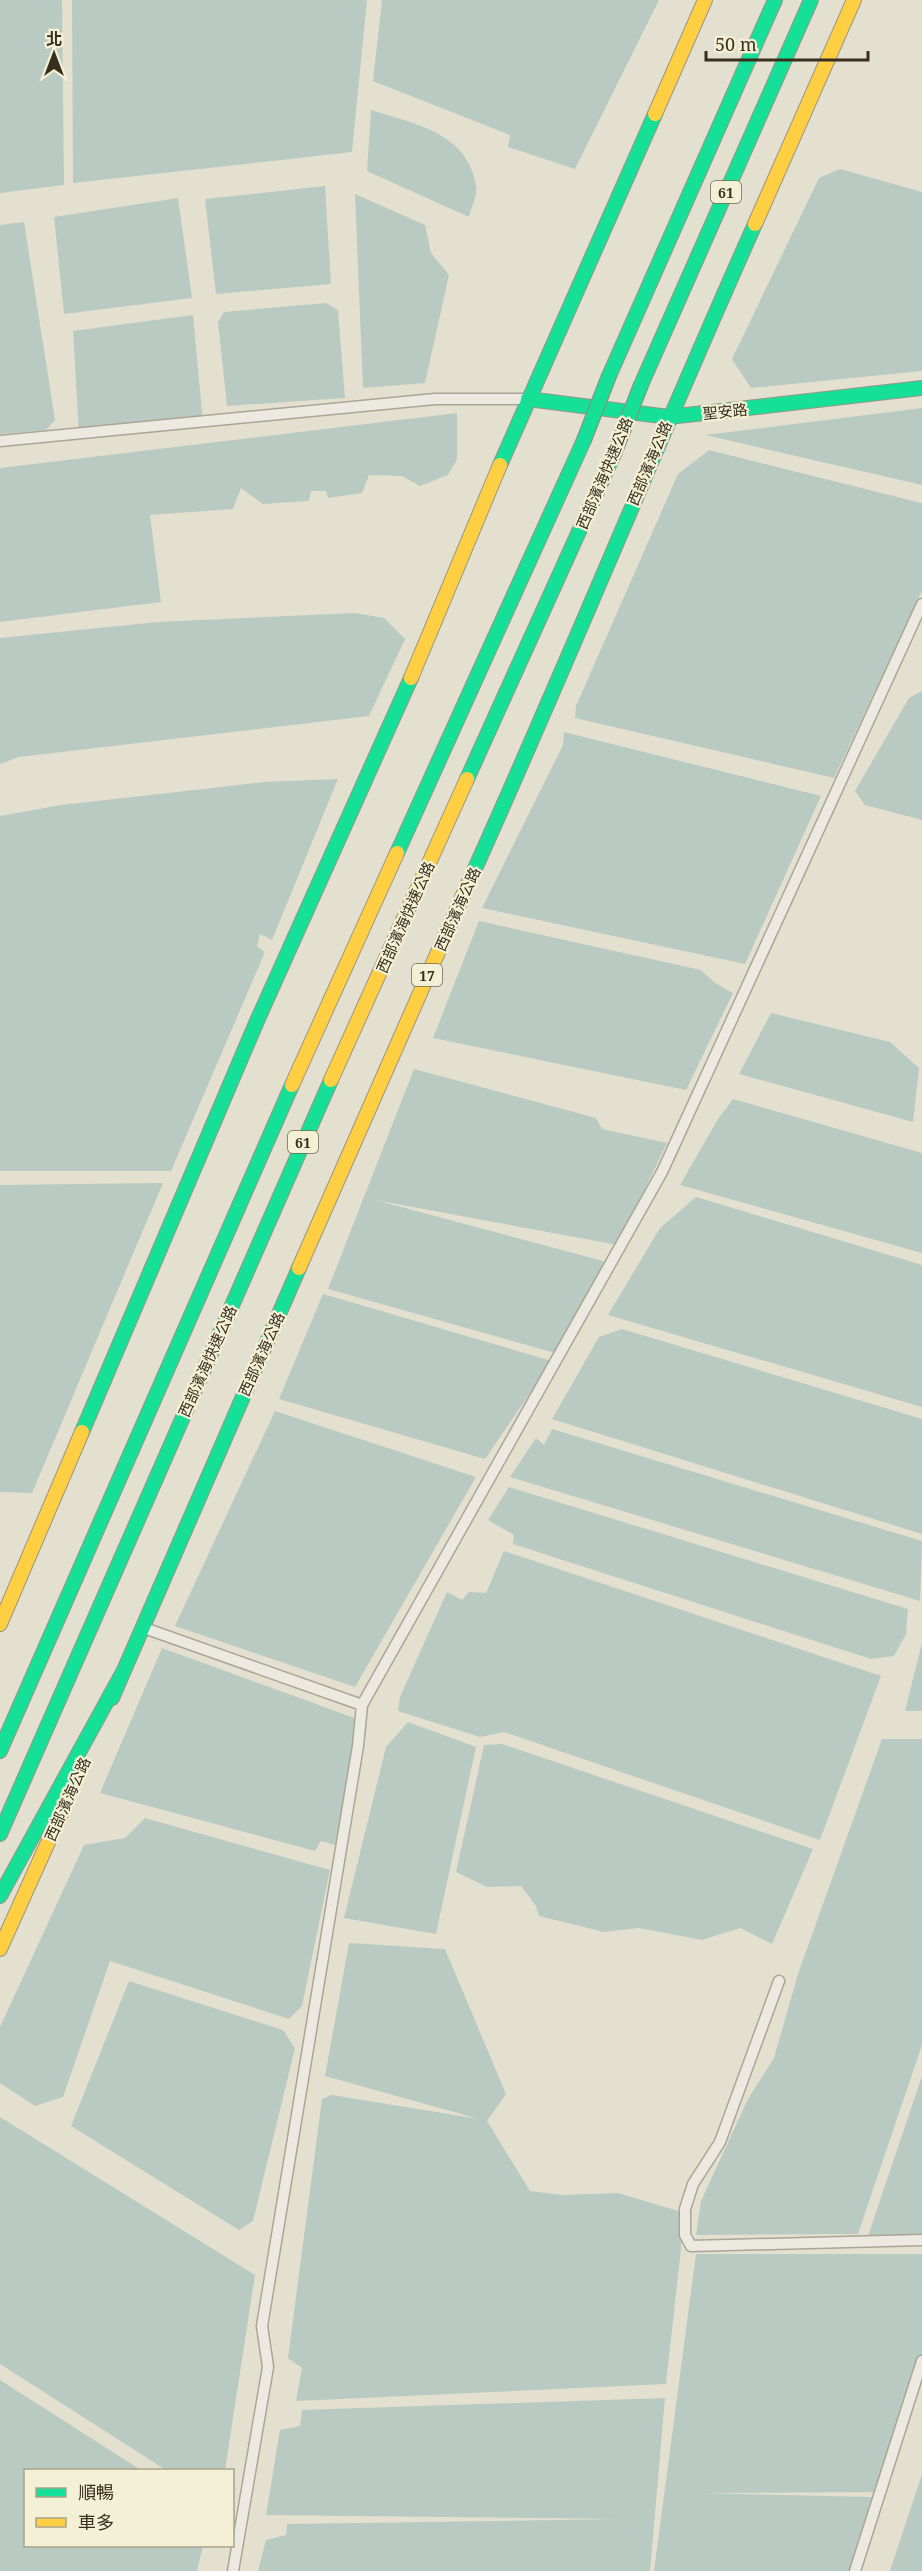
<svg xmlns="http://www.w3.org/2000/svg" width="922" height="2571" font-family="'Noto Serif','Noto Sans TC',serif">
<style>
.water{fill:#b9cac2}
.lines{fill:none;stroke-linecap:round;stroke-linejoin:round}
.lane-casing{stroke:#a9a597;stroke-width:13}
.fast-casing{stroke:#999488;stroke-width:16}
.slow-casing{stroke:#999488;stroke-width:16}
.lane{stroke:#eceae0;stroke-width:10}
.fast{stroke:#16e098;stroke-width:14}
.slow{stroke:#ffcf43;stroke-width:14}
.fast-bridge-casing{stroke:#8f8a7e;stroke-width:16;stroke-linecap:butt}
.fast-bridge{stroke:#16e098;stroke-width:14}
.labels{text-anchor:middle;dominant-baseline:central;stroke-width:4.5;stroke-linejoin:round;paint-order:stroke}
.shield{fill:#f4f0d5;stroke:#706956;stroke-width:1.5}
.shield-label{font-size:14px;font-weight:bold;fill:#382f1f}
.street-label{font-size:15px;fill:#382f1f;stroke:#f4f0d5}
</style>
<rect width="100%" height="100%" fill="#e4e0cf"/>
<path class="water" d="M0,0h62l2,185 -64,8z
M72,0h295l-15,152 -279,31z
M382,0h277l-84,169 -67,-22 2,-12 -137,-54z
M371,110c43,14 97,22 105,76 2,8 -5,22 -7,31l-102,-46z
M840,169l82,23v179l-171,17 -19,-29 87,-181z
M325,186l6,98 -115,10 -11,-95z
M355,194l70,31 6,28 18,22 -24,108 -62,5z
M178,198l14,100 -128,16 -10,-97z
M24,222l31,198 -9,10 -46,4v-209z
M326,303l12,7 7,88 -118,8 -9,-84 6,-10z
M193,315l10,107 -124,11 -6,-102z
M922,408v77l-217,-50z
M457,413v46l-9,16 -28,11 -18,-10 -33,-1 -7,18 -34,5 -2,-7h-15l-2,10 -46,3 -22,-16 -8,21 -83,6 11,87 -161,20v-154z
M709,450l213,53v88l-88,187 -259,-60 1,-12 102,-232z
M355,613l29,5 21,21 -36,77 -350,41 -19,7v-126l158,-16z
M922,691v129l-57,-15 -10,-14 54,-93z
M564,732l257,64 -76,168 -263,-56 81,-163z
M338,779l-66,161 -12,-6 -3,12 8,6 -94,219h-171v-355l61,-11 203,-23z
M479,921l222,49 14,13 18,10 -47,97 -253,-52z
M771,1013l119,29 29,26 -6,54 -174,-48z
M414,1069l182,49 6,11 65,14 -49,102 -243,-45 228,61 3,9 -51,83 -227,-64z
M733,1099l189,54v100l-242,-68 38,-66z
M163,1183l-131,310 -32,-1v-307z
M696,1197l226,68v142l-314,-92 52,-87z
M323,1294l229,67 -67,98 -206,-60z
M622,1329l300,90v115l-370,-115 47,-82z
M275,1411l201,66 -121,210 -180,-61z
M552,1429l370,112 -2,60 -410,-124 26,-39 8,7z
M509,1487l399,122 -2,25 -12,22 -23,3 -358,-115 1,-9 -26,-15z
M504,1551l377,125 -61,164 -316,-108 -24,5 -82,-26 2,-14 47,-105 15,8 7,-8 17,1z
M922,1643v68h-17z
M162,1648l198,72 -25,125 -14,-4 -6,10 -215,-58z
M408,1722l68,25 -40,187 -92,-16 42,-171z
M882,1739h40v306l-64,189 -162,1 5,-34 47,-102 26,-41 24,-84z
M502,1744l311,105 -41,95 -32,-16 -38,12 -63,-12 -35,4 -65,-16 -3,-10 -15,-20 -34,1 -31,-15 28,-127z
M145,1818l185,52 -28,136 -13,13 -179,-58 -47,136 -28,9 -35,-23v-56l84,-182 41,-7z
M349,1943l96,6 61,145 -19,27 43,70 32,4 56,-2 67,20 -19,171 -370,17 6,-33 -14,-10 34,-259 10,-4 147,24 -154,-43z
M129,1981l154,49 12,18 -42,173 -14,9 -168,-104z
M922,2076v160h-54z
M0,2117l255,158 -30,195h-59l-166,-106z
M696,2254h226v116l-35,122 -186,1 171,4 -23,74h-195z
M0,2380l141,90h-115v76h177l-6,25h-197z
M665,2398l-15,173h-392l8,-31 20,-5 1,-11 332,-5 -353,-4 14,-85 20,-4 2,-16z
M922,2474v97h-32z"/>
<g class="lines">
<defs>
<path id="lane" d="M0,441l435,-42h88
M147,1629l215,76
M779,1981l-59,161 -27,42 -8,25v26l6,11 231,-6
M233,2571l35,-204 -6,-41 96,-580 4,-41 300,-533 260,-568
M855,2571l67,-210"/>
<path id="fast" d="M609,376l166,-376
M641,385l170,-385
M528,399l141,18 253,-29
M500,465l155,-351
M467,779l147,-325
M397,853l187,-413
M468,884c99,-218 189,-441 287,-660
M82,1432l175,-411 154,-343
M112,1698l187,-430
M0,1751l292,-666
M0,1834l331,-754
M0,1896l123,-224"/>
<path id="slow" d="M655,114l50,-114
M755,224l99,-224
M411,678l89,-213
M331,1080l136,-301
M292,1085l105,-232
M299,1268l169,-384
M0,1624l82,-192
M0,1949l63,-140"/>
</defs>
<use href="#lane" class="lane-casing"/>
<use href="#fast" class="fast-casing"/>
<use href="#slow" class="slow-casing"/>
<use href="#lane" class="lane"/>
<use href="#fast" class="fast"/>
<use href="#slow" class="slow"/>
<defs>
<path id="fast-bridge" d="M584,440l25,-64
M614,454l27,-69"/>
</defs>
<use href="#fast-bridge" class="fast-bridge-casing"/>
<use href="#fast-bridge" class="fast-bridge"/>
</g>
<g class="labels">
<g class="shield">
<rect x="711" y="181" width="30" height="22" rx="4.5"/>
<rect x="412" y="964" width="30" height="22" rx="4.5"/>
<rect x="288" y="1131" width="30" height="22" rx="4.5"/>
</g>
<g class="shield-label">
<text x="726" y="192">61</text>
<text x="427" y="975">17</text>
<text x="303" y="1142">61</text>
</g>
<g class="street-label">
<text transform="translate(725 411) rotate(-6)">聖安路</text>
<text transform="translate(649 463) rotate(-67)">西部濱海公路</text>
<text transform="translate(604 473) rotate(-67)">西部濱海快速公路</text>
<text transform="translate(457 909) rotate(-66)">西部濱海公路</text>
<text transform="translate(405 917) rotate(-66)">西部濱海快速公路</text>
<text transform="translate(261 1354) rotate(-66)">西部濱海公路</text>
<text transform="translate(207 1361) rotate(-66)">西部濱海快速公路</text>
<text transform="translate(67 1799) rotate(-66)">西部濱海公路</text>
</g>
</g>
<rect x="24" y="2469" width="210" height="78" fill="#f4f0d5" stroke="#a9a38c" stroke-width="1.5"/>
<rect x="36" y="2488" width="30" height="9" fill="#16e098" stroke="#a9a38c" stroke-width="1.5"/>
<text x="78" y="2499" font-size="18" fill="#382f1f">順暢</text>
<rect x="36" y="2518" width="30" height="9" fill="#ffcf43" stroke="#a9a38c" stroke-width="1.5"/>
<text x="78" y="2529" font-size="18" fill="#382f1f">車多</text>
<g transform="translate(54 54)" stroke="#f4f0d5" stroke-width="4.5" paint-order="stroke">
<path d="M0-4.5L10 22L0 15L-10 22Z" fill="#382f1f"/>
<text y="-9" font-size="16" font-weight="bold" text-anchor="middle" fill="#382f1f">北</text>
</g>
<path d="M706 51v9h162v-9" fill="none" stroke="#382f1f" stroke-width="3"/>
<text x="715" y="51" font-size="18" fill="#382f1f" stroke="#f4f0d5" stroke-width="4.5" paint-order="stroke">50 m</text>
</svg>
